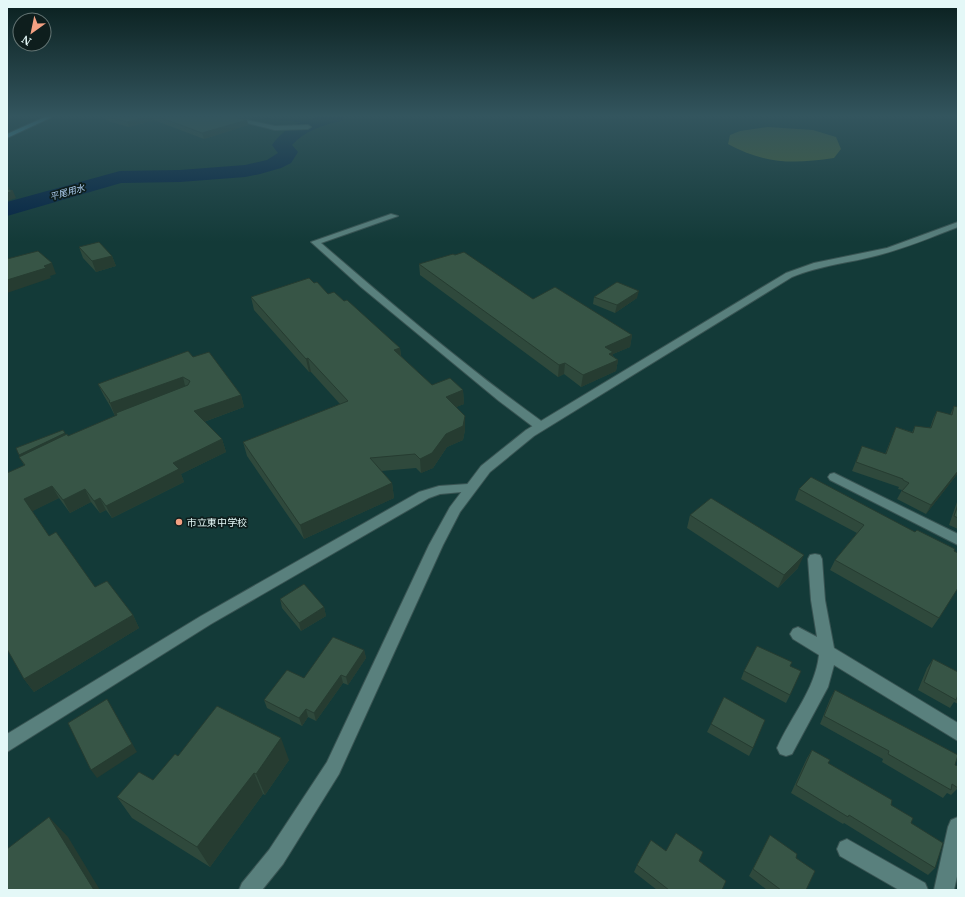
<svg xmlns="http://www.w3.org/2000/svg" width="965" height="897" font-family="'Noto Serif','Noto Sans JP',serif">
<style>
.forest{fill:#4b6236}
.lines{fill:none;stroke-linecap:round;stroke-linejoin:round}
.stream{fill:#022243;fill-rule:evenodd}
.river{fill:#022243;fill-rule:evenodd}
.lane-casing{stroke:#395453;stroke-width:2}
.street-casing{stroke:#395453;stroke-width:2}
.secondary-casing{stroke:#395453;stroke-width:2}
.primary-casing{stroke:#395453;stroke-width:2}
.lane{fill:#59807d;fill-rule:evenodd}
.street{fill:#59807d;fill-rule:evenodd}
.secondary{fill:#59807d;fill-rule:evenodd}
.primary{fill:#499db1;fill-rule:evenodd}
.wall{fill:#2f493c}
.shaded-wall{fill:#263c31}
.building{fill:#375546;stroke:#263c31}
.poi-dot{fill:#f3a082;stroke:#0e1e1d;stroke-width:1.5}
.labels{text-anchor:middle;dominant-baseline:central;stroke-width:3.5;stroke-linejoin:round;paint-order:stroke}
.far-water-label{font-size:9px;font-style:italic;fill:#b3d3f7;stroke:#0e1e1d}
.poi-label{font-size:10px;fill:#e4f8f7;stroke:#0e1e1d;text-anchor:start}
</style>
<rect width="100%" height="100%" fill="#133a38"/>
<path class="forest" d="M768,127l45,3 23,7 5,12 -7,9c-41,6 -69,6 -106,-14l2,-9 10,-4z"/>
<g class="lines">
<path class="stream" d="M254,117l60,4 1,1 -1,1 -59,-5z"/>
<path class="river" d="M315,117h30l-3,4c-19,4 -36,9 -50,24l6,7 -7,11 -10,5 -21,6 -15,3 -65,5 -59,1 -114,33v-14l113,-31 60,-1 65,-5 22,-5 11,-7 -6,-8c10,-15 26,-23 43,-28z"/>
<defs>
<path id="lane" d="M391,214l7,2 -77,27c72,62 146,125 223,180l2,3 -2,3h-8l-37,-28 -138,-114 -50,-45z"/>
<path id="street" d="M224,117h9l42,9 33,-1 3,2 -3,2 -33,1z
M834,473l124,61v11l-128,-65 -2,-3 2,-3z
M468,484l5,1 1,3 -1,3 -33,3 -11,4 -218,126 -204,128v-18l194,-118 218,-124 20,-6z
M815,554l5,1 2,4 3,41 9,48 124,75v18l-124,-76 -6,22 -36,67 -6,2 -6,-2 -3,-6c14,-32 38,-58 42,-93l-26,-16 -3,-5 3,-5 5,-2 19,10 -6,-37 -3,-41 2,-4z
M958,817v55l-4,18h-20l14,-63 3,-7z
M847,839l78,44 3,7h-29l-59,-34 -3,-7 3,-7z"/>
<path id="secondary" d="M958,222v5c-26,10 -52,21 -79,28 -29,8 -59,10 -87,22l-258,159 -44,36 -30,40 -17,33 -104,229 -56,90 -21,26h-23l3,-7 27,-33 58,-88 102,-217 21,-38 31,-41 45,-36 260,-157 28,-10 73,-15z"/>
<path id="primary" d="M45,117h7l-45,21v-4z"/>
</defs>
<use href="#lane" class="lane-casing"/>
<use href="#street" class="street-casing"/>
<use href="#secondary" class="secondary-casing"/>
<use href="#primary" class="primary-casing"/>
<use href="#lane" class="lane"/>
<use href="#street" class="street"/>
<use href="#secondary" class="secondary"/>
<use href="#primary" class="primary"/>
</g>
<path class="wall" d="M102,117h134l11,3 1,5 -44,14 -50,-19 -25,7 -18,-5z
M79,247l33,9 4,10 -20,6 -13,-14z
M419,264l114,35 99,36 -2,12 -17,7v2l5,4 -2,11 -35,16 -17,-13 -6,3 -138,-102z
M314,283l14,11 16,7 56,47 1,8 31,29 31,5 1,14 -8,3 9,23 -2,10 -16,7 -14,21 -12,5 -5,-5 -35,3 11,12 2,15 -90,41 -57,-83 -4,-14 97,-38 -29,-32h-2l-55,-62 -3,-13z
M594,297l43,1 -22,15 -22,-9z
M193,357l48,38 3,12 -40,15 18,17 4,13 -45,22 3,8 -72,36 -6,-8 -6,3 -9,-11 -21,11 -11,-15 -27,13 17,25 46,51 38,28 6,13 -105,64 -10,-13v-214l-5,-8 47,-22 2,1 49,-21 -2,1 -5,-10 -6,-10 -6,-12z
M954,406l4,67 -32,41 -29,-15 5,-9 -4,-1 1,-2 -47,-16 10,-25 23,8 11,-27 16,5 3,-6 15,2 3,-9 4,-8 13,4z
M799,489l116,43 39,19 -15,67 -7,10 -102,-58 5,-10 22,-27 -62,-33z
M958,499v30l-9,-4z
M690,515l108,53 -20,20 -91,-60z
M280,599l44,8 2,9 -25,15 -19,-23z
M364,650l2,8 -18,27 -5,-2 -27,38 -8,-4 -6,9 -35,-18 -3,-8 40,-22z
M933,659l25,13v32l-4,-2 -4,6 -32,-18 9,-22z
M744,671l46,24 -4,8 -45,-24z
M835,690l120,75 3,23 -7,7 -4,-2 -4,5 -61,-36 1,-3 -63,-35 10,-25z
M711,724l42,24 -4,8 -42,-24z
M812,750l16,13 63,42 20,18 24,45 -7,7 -84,-52 -1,1 -52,-31 16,-35z
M178,756l111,4 -24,35 -2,-1 -53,73 -78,-49 -15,-21 36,-17z
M770,835l26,23 10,32h-39l-18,-14 17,-33z
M666,851l33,10 23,29h-65l-23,-18 3,-7z"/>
<path class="shaded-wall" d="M145,117h8l1,3 -25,7 -2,-5z
M247,120l1,5 -44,14 -2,-6z
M9,188l2,4 2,-1 3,7 -9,3v-12z
M112,256l4,10 -20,6 -4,-11z
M52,263l4,11 -6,2 1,2 -44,15v-13z
M639,291l-2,7 -22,15 2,-8z
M632,335l-2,12 -17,7 -1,8 6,-2 -2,11 -35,16 2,-12 22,-28z
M400,348l1,13 -7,-11z
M308,358l3,14h-2l-3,-13z
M565,363l-1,11 -6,3 1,-12z
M183,377l3,13 -70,23 1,2 -2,1 -5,-13z
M463,390l1,14 -18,7v-14z
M241,395l3,12 -46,17 -4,-13z
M465,416v14l-2,10 -16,7 -14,21 -12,5 -1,-14z
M65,433l2,4 -46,23 -2,-5z
M222,439l4,13 -45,22 3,8 -72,36 -6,-12 67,-43z
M958,471v2l-32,41 5,-9z
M392,483l2,15 -90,41 -4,-14z
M52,486l7,12 -28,14 -7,-13z
M85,489l6,13 -21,11 -7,-13z
M100,498l6,12 -6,3 -6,-12z
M804,555l-6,13 -20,20 6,-13z
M324,607l2,9 -25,15 -2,-8z
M133,615l6,13 -105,64 -10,-13z
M364,650l2,8 -18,27 -2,-8z
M341,675l2,8 -27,38 -2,-8z
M107,699l30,53 -40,26 -6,-8z
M306,709l2,8 -6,9 -3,-8z
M281,738l8,22 -24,35 -9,-21z
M254,773l9,21 -53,73 -13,-20z
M49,817l19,20 32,53h-6z"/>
<path class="building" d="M109,117h36l-18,5z
M159,117h77l11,3 -45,13z
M7,187l2,1 -2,1 6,2 -6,2z
M99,242l13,14 -20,5 -13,-14z
M38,251l14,12 -8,3 2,2 -39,12v-21z
M464,252l69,47 22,-12 77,48 -27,12 8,5 -4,2 9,6 -35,15 -18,-12 -6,2 -140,-101 34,-10 2,1z
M309,278l5,5 3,-1 11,12 6,-2 10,9 3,-1 53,48 -6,2 38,35 18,-7 13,12 -17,7 19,19 -2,10 -17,8 -14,19 -12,6 -5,-5 -45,4 22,25 -92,42 -57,-83 105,-41 -40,-43 -2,1 -55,-62z
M617,282l22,9 -22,14 -23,-8z
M188,351l5,6 16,-5 32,43 -47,16 28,28 -49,24 6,6 -73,37 -6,-8 -6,3 -9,-12 -22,11 -11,-14 -28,13 25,37 7,-4 39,55 12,-6 26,34 -109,64 -17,-30v-176l18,-8 -6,-8 48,-23 1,2 49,-21 -1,-2 72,-28 2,-4 -7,-4 -73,26 -1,-1 1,-1 -12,-17z
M954,406l4,1v64l-27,34 -29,-14 7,-8 -6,-3v-1l-47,-17 6,-16 24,8 10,-27 17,6 2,-7 16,2 6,-17 15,4z
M63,430l2,3 -46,22 -3,-7z
M811,477l104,55 2,-2 38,19 -1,2 4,2v35l-19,30 -104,-58 29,-35 -65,-36z
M711,498l93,57 -20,20 -94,-60z
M958,505v13l-4,-2z
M304,584l20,23 -25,16 -19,-24z
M333,637l31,13 -18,27 -5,-2 -27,38 -8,-4 -7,9 -35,-18 23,-30 17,8z
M757,646l35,16 -2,4 11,5 -11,24 -46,-24z
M933,659l25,13v23l-2,5 -32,-18z
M835,690l123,65 -3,10 3,1v22l-6,-4 -1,6 -63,-36 1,-3 -65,-35z
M724,697l41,23 -12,28 -42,-24z
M107,699l25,45 -41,26 -23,-47z
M217,706l64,32 -25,36 -2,-1 -57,74 -80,-50 22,-25 14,8 22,-26 3,2z
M812,750l18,10 -2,3 64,37 -1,5 22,13 -2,5 32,20 -8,25 -86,-53 -1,2 -52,-32z
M49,817l45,73h-87v-41z
M676,833l27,19 -4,9 27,20 -4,9h-53l-32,-25 14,-25 15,11z
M770,835l27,19 -1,4 19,13 -9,19h-25l-28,-21z"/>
<linearGradient id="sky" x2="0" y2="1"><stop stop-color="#0a201f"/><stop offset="0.48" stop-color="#33555e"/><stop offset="1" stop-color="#33555e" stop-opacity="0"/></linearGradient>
<rect width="965" height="242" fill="url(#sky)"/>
<circle class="poi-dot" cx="179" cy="522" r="4"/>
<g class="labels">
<g class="far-water-label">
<text transform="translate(67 192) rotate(-16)">平尾用水</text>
</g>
<g class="poi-label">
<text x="187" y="522">市立東中学校</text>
</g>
</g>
<rect width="965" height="897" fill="none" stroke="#e4f8f7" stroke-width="16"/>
<g transform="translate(32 32) rotate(213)"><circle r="19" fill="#0e1e1d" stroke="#647574"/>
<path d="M0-3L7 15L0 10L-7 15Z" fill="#f3a082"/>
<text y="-6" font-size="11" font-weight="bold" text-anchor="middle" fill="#e4f8f7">N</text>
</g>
</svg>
